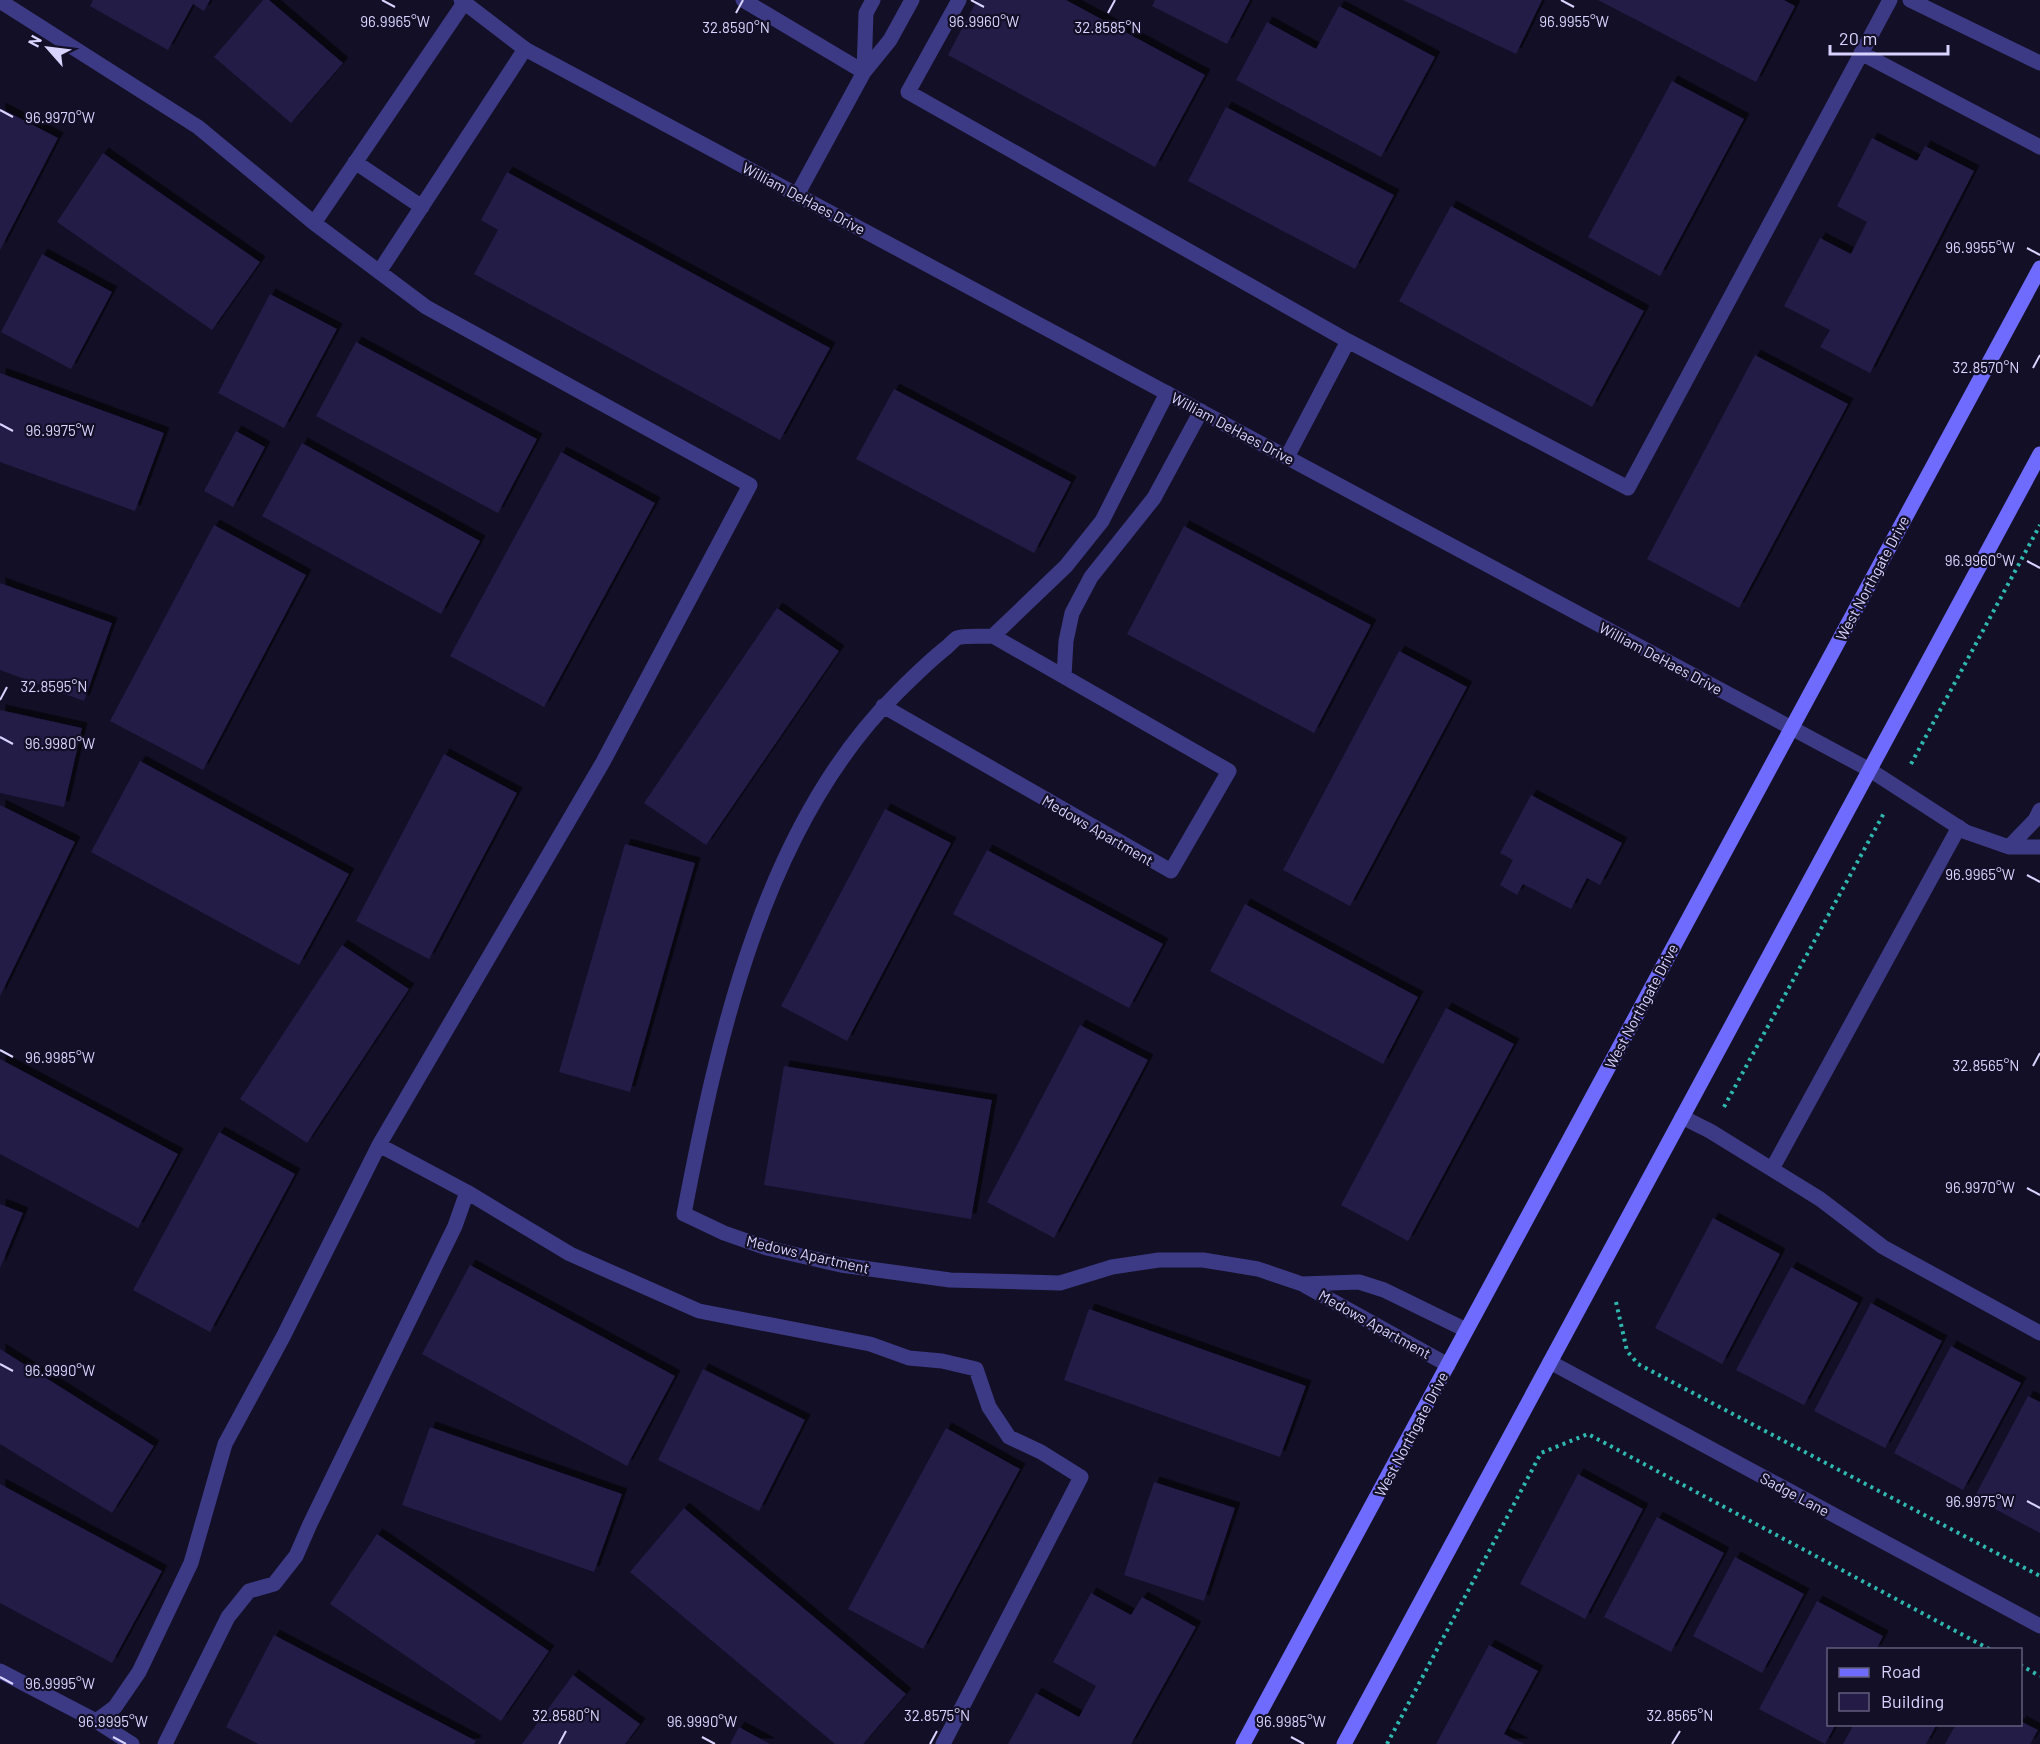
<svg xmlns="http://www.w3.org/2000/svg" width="2040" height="1744" font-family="Barlow,sans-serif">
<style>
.building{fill:#241b47;filter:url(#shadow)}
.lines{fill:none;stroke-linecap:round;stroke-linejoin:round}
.path{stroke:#2fb8b0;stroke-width:4;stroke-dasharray:3 4.5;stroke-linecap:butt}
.service{stroke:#3d3a85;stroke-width:15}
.minor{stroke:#3d3a85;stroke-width:15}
.tertiary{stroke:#3d3a85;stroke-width:15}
.secondary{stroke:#6f6bff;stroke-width:15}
.ticks{fill:none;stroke:#d9d4ff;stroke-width:2}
.labels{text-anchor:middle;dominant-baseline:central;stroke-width:4.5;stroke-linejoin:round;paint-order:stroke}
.street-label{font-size:15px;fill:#d9d4ff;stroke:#130f26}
.ticks-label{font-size:15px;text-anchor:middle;fill:#d9d4ff;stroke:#130f26;stroke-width:4.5;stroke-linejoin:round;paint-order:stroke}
</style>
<defs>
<filter id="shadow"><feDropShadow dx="5.5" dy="-5.5" stdDeviation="0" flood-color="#0009"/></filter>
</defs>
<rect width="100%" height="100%" fill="#130f26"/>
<path class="building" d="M93,0h117l-6,11 -11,-7 -25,46 -78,-44z
M263,0h6l74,63 -52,60 -77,-66z
M977,0h89l139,75 -50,92 -207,-112z
M1155,0h95l-23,44 -75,-38z
M1403,0h139l-26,54z
M1598,0h186l11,6 -39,76z
M1339,6l96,51 -54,100 -145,-77 31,-58 49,27z
M1672,81l72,38 -84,157 -72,-39z
M1226,107l168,88 -39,74 -167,-88z
M0,108l58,30 -58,112z
M1872,138l45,23 8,-15 49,25 -104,202 -50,-26 10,-17 -46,-24 36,-68 31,16 16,-32 -30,-16z
M103,153l157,109 -48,68 -155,-108z
M507,172l323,176 -50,92 -306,-166 24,-44 -17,-10z
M1451,206l193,105 -52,96 -193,-106z
M42,254l70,38 -41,77 -70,-37z
M270,294l67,35 -53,99 -66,-35z
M356,342l181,97 -39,74 -182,-97z
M1755,355l93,49 -109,204 -92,-49z
M0,373l164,60 -29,78 -135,-49z
M894,389l177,93 -37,71 -178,-94z
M236,431l29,16 -32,60 -29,-16z
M302,443l178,98 -39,73 -179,-98z
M561,452l94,51 -111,204 -94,-51z
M214,525l92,50 -103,195 -93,-49z
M1184,526l187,99 -57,108 -187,-99z
M0,583l112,40 -28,78 -84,-31z
M777,608l62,43 -133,194 -62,-42z
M1399,651l68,36 -117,219 -67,-36z
M0,710l82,18 -18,79 -64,-14z
M444,754l73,39 -88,166 -73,-38z
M140,761l209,113 -50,91 -208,-113z
M1531,795l91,48 -22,42 -13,-7 -16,31 -48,-25 -6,11 -17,-10 13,-25 -13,-7z
M0,805l75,37 -75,154z
M885,809l66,34 -104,198 -66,-35z
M625,844l70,19 -65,229 -71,-20z
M987,850l176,94 -34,64 -176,-94z
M1245,904l173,93 -35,67 -173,-93z
M342,945l67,44 -102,154 -67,-44z
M1446,1008l68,36 -106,197 -67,-36z
M1080,1025l68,35 -94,178 -67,-36z
M0,1059l178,95 -40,74 -138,-74z
M784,1066l208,34 -21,119 -207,-34z
M219,1132l76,42 -85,158 -77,-42z
M0,1204l23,9 -23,55z
M1713,1218l67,36 -58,110 -67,-36z
M470,1265l205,111 -48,90 -205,-112z
M1791,1267l67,36 -54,102 -68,-35z
M1871,1303l71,38 -57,107 -71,-37z
M1089,1309l217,77 -26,71 -216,-77z
M1951,1346l70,37 -58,107 -69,-37z
M0,1349l154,97 -42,67 -112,-69z
M703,1369l102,51 -46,91 -101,-51z
M2028,1396l12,6v131l-66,-35z
M430,1427l192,67 -28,78 -192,-67z
M946,1428l74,41 -97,180 -75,-40z
M1578,1474l65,35 -58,110 -65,-35z
M1154,1482l81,26 -31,93 -80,-26z
M0,1484l162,87 -50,92 -112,-60z
M684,1508l222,186 -43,50h-28l-205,-172z
M1657,1517l67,36 -53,99 -67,-35z
M377,1534l172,117 -48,70 -171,-117z
M1735,1557l69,37 -42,79 -69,-37z
M1091,1593l40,22 11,-18 54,30 -65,117h-123l28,-51 43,24 17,-31 -43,-24z
M1817,1601l66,35 -7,14h-48v74h8l-11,20 -66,-35z
M274,1635l202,106 -2,3h-216l-32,-17z
M1489,1645l49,26 -34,63 20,10h-88z
M573,1675l67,49 -15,20h-103z
M2020,1721l18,9 -8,14h-85l11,-20h64z
M1854,1724h83l-11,20h-83z
M739,1727l31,17h-40z"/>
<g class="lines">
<path class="path" d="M1911,764l129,-239
M1724,1107l160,-294
M1616,1302l11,49 11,13 402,212
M2020,1665l20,11
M1387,1744l154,-291 47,-19 403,216"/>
<path class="service" d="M743,0l121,72
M959,0l-51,92 440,249 280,147 262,-488
M1910,0l130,63
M0,1l198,126 116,96 112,84 324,178 -147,277 -224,383 -96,192 -58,107 -34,119 -52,109 -24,35 -19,14 -96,-50
M1861,53l179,94
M864,72l2,-59 7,-13
M355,162l67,45
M797,195l67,-123 26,-32 22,-40
M314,223l150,-220
M379,272l146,-223
M1287,457l61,-116
M993,636l73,-70 36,-45 65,-128
M1064,676l2,-35 6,-28 19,-36 63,-79 47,-87
M883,706l288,165 58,-100 -236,-135c-9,1 -28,-1 -36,2 -3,2 -7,6 -10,9 -18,14 -34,30 -50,46 -133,132 -179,343 -213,521l40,19 43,15 74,17 109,15 110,3 52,-16 47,-7h44l55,9 44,15 146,81
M1870,770l96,62 43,15h31
M2009,847l26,-27 5,-10
M1682,1117l28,14 110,68 63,48 157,86
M379,1145l88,47
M1772,1169l187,-342
M1302,1284l57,-2 25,8 82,40
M96,1721l36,23
M165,1744l63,-127 21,-26 25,-7 22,-28 14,-32 145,-298 12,-34 103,62 129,57 171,33 39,14 33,3 34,8 13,38 20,30 32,15 40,25 -138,267"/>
<path class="minor" d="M1550,1362l490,264"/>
<path class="tertiary" d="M461,0l64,49 1345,721"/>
<path class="secondary" d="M1243,1744l797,-1476
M1344,1744l696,-1290"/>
</g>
<path class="ticks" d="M382,0l13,7M971,0l13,7M1561,0l13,7M736,13l7,-13M1108,13l7,-13M0,110l13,7M2027,248l13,7M2033,368l7,-13M0,424l13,7M2027,561l13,7M0,700l7,-13M0,737l13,7M2027,875l13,7M0,1050l13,7M2033,1066l7,-13M2027,1188l13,7M0,1364l13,7M2027,1501l13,7M0,1677l13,7M113,1737l13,7M702,1737l13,7M1291,1737l13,7M559,1744l7,-13M930,1744l7,-13M1672,1744l8,-13"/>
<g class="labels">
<g class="street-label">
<text transform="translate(804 198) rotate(28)">William DeHaes Drive</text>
<text transform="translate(1233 428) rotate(28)">William DeHaes Drive</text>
<text transform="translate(1872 578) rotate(-62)">West Northgate Drive</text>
<text transform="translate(1661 658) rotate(28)">William DeHaes Drive</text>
<text transform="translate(1098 830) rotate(30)">Medows Apartment</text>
<text transform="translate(1641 1006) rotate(-62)">West Northgate Drive</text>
<text transform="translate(808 1254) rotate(13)">Medows Apartment</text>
<text transform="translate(1375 1324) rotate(29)">Medows Apartment</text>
<text transform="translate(1411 1434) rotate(-62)">West Northgate Drive</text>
<text transform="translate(1795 1494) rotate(28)">Sadge Lane</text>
</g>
</g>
<g class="ticks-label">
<text x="395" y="27">96.9965°W</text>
<text x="984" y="27">96.9960°W</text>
<text x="1574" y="27">96.9955°W</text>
<text x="736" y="33">32.8590°N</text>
<text x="1108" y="33">32.8585°N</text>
<text x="60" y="123">96.9970°W</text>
<text x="1980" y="253">96.9955°W</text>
<text x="1986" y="373">32.8570°N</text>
<text x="60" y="436">96.9975°W</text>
<text x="1980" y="566">96.9960°W</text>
<text x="54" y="692">32.8595°N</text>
<text x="60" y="749">96.9980°W</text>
<text x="1980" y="880">96.9965°W</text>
<text x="60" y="1063">96.9985°W</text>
<text x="1986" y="1071">32.8565°N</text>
<text x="1980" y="1193">96.9970°W</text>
<text x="60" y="1376">96.9990°W</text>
<text x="1980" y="1507">96.9975°W</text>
<text x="60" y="1689">96.9995°W</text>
<text x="566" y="1721">32.8580°N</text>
<text x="937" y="1721">32.8575°N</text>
<text x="1680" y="1721">32.8565°N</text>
<text x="113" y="1727">96.9995°W</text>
<text x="702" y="1727">96.9990°W</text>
<text x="1291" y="1727">96.9985°W</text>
</g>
<rect x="1827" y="1648" width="195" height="78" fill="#130f26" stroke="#625e7d" stroke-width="1.5"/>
<rect x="1839" y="1668" width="30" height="9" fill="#6f6bff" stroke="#625e7d" stroke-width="1.5"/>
<text x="1881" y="1678" font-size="18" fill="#d9d4ff">Road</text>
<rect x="1839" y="1693" width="30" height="18" fill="#241b47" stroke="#625e7d" stroke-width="1.5"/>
<text x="1881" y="1708" font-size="18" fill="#d9d4ff">Building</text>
<g transform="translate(48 48) rotate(298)" stroke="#130f26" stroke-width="4.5" paint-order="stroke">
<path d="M0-4.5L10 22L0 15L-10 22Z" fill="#d9d4ff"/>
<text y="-9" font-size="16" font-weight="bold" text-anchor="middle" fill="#d9d4ff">N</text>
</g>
<path d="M1830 45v9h118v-9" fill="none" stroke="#d9d4ff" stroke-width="3"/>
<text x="1839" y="45" font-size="18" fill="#d9d4ff" stroke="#130f26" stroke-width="4.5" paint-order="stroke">20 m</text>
</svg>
